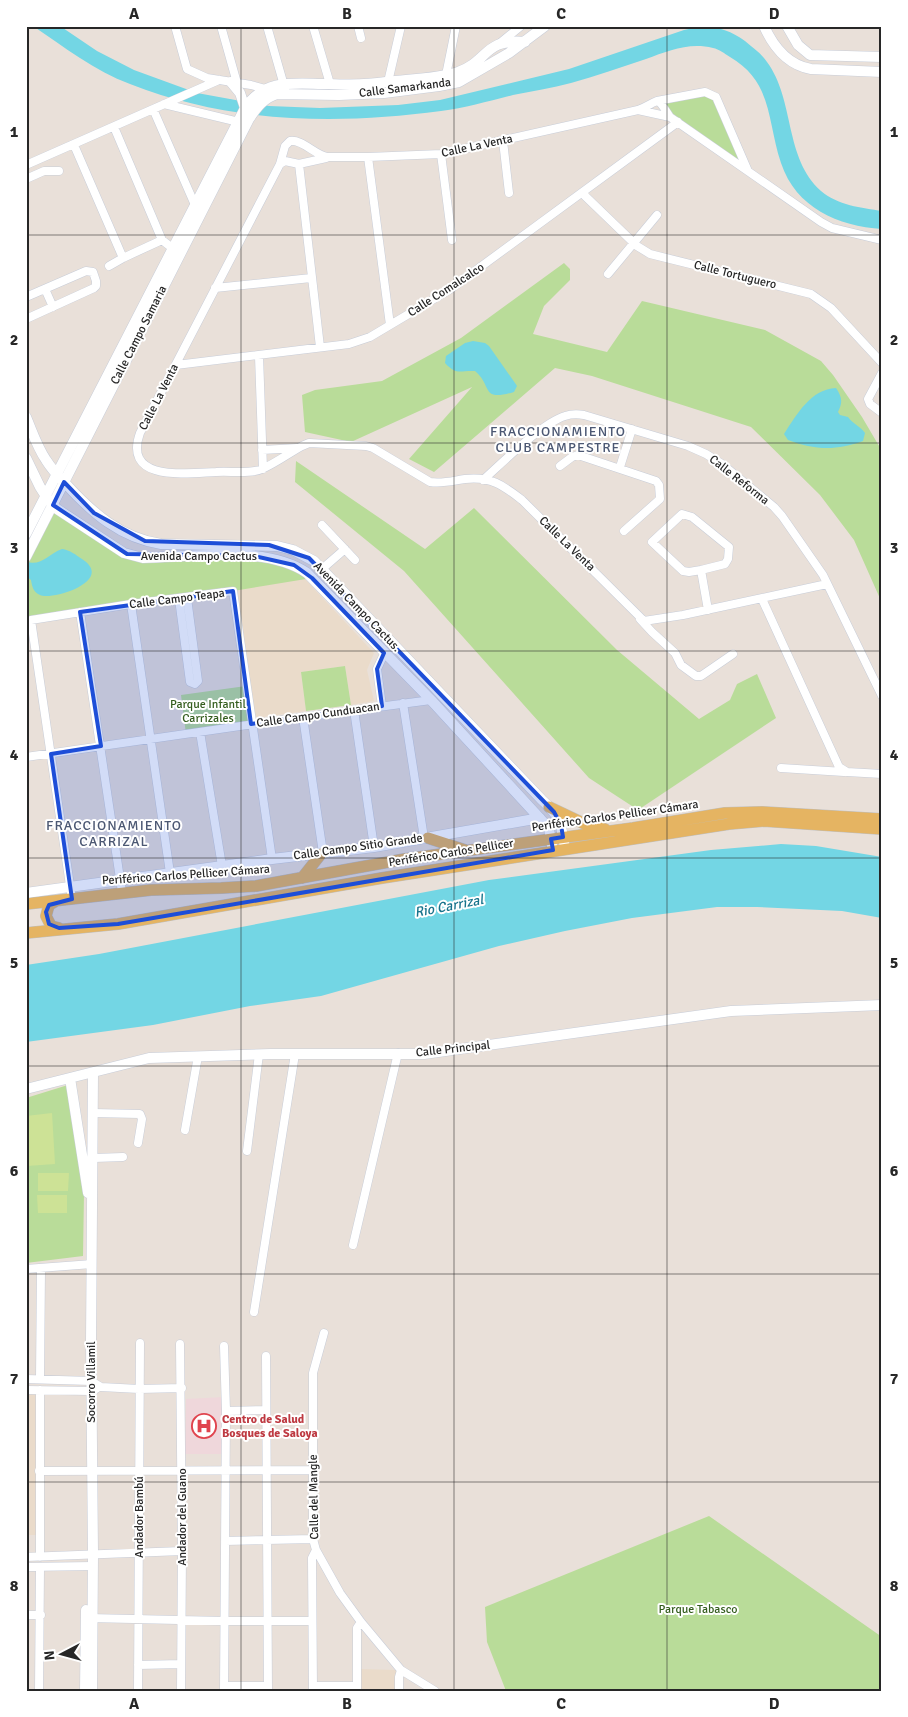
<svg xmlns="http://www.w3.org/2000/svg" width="908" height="1717" font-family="Signika,sans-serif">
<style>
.education{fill:#eadbca}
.medical{fill:#efd7db}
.green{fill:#b9dc99}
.pitch{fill:#cde296}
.water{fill:#73d6e4}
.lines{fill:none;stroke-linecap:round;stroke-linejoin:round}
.street-casing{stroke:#c8cdd8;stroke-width:9}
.secondary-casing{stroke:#c8cdd8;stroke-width:11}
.primary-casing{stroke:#bebebe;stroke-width:12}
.street{stroke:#fff;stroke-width:8}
.secondary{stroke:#fff;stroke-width:10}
.primary{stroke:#e5b462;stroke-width:11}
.marked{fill:#1d4ed8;fill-opacity:0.2;stroke:#1d4ed8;stroke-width:4;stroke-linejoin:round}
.grid{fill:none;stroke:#272727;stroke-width:1;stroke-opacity:0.55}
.labels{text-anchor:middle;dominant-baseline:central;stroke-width:4;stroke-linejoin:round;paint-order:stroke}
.street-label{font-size:12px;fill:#272727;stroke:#fff}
.park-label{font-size:12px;fill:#345d1e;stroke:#fff}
.health-label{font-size:12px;font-weight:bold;fill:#be3a42;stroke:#fff;text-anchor:start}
.neighbourhood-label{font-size:14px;letter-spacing:1px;fill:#4c5873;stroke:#fff}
.water-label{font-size:14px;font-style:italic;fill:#17738b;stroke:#fff}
.neatline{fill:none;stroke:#272727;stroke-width:2}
.grid-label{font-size:16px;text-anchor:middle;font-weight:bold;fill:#272727}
</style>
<rect width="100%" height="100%" fill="#e9e0d9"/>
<path class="education" d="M302,576l72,77 -7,17 7,31 -23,4 -6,-39 -44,6 5,39 -51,7 -19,-129z
M26,1394h11l1,141h-12z
M360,1669l37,1v21h-37z"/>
<path class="medical" d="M224,1397l-2,57h-37l1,-55z"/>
<path class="green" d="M711,94l37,77 -78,-54 -6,-12 1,-5z
M564,263l6,6v11l-26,26 -11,28 74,18 35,-51 123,29 56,31 12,14 29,42 20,34v152l-28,-63 -34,-45 -69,-68 -159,-51 -37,-8 -121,104 -25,-13 63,-72 -121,55 -46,-10 -3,-37 13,-5 67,-9 79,-43z
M296,461l129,88 49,-41 143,142 82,69 31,-19 7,-16 20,-10 19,44 -138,92 -49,-32 -185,-207 -109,-89z
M53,505l71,48 130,3 58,22 -79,13 -207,29v-64z
M345,666l6,39 -45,6 -5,-39z
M246,686l5,38 -65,10 -5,-39z
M68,1085l16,109 -1,62 -57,7v-165z
M709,1516l173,121v54h-376l-19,-49 -2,-35z"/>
<path class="pitch" d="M52,1113l3,51 -28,2 -1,7v-57z
M38,1173h31l-1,18h-30z
M37,1195h30v18h-29z"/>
<path class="water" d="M33,26h27l37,25 37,19 63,23 72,13 51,2 78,-3 42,-5 129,-31 115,-39c25,-5 40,-4 61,11 8,7 16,12 22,21 28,38 17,96 54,129 16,14 41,17 61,20v18c-44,-3 -86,-21 -101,-66 -14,-42 -8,-81 -51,-106 -5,-3 -11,-8 -17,-9 -24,-6 -45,3 -67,11 -25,8 -50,17 -75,24 -19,5 -39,8 -58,12 -24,6 -48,13 -72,16 -105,14 -212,12 -311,-27 -35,-13 -66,-37 -97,-58z
M473,341l12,2 4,3 26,37 2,3 -3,6c-34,10 -21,-6 -39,-21 -15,-1 -18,5 -30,-8l1,-7 19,-13z
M836,388c6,9 7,14 2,24l2,3 8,2c5,7 12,9 17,16l-2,8c-27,10 -49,9 -75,-1l-4,-6c13,-20 27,-45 52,-46z
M62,549c8,1 14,6 20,10 34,22 -31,42 -42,36 -7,-3 -8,-9 -9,-15l-5,-4v-14c17,4 22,-8 36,-13z
M781,844l35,2 66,11v61l-40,-7 -85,-4h-40l-85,11 -67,13 -66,15 -178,50 -71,10 -97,19 -127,17v-77l73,-11 390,-74 222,-30z"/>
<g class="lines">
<defs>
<path id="street" d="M175,26l12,43 20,9 44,7 18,5
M221,26l16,57
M267,26l18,63
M313,26l17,58
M358,26l3,12
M500,43l21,-17
M446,75l10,-49
M388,82l13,-56
M657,101l48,-9 11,5 32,74
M164,104l79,19
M153,109l42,96
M638,110l32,7 151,105 11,6 50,12
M670,117c-15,-24 -10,-15 -32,-7l-197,44 -73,3h-41c-12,-2 -25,-18 -37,-16l-5,5 -5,18 -140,269c-18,50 49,40 76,39 13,-1 36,2 46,-3 14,-6 27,-16 40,-23l7,-3 57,3 7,2 57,34c12,2 22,-1 35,-3 25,-3 38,6 57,21l122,121 39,-6 144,-31
M114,127l48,113 14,11
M503,141l6,52
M74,145l49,113
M441,154l11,86
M368,157l22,168
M280,164l5,-3 14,3 27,-6
M299,164l21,183
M26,165l193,-85
M26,179l18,-8h15
M582,193l55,53 13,8 161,40 20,14 51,55
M109,266l14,-8 39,-18
M608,274l49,-59
M215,288l96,-10
M45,289l8,18
M26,297l60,-26 7,1 3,9v5l-2,2 -68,31
M259,356l4,113
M176,365l173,-21 21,-7 79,-47 229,-168
M882,373l-14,26 2,5 12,9
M262,450l35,-2
M560,466l12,-9 6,-2 78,26 3,4 1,14 -36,32
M620,467l12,-38
M483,480c19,-17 59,-57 82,-64 6,-2 13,-2 19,-1l104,31 18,8 16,10 52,43 8,9 41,59 59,121
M322,525l33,35
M322,569l23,-20
M701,570l24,-6 3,-5 1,-12 -37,-30 -10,-3 -30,28 31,29 6,1 12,-2 7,40
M179,599l11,83 5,2 3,-3 -11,-83
M762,599l77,168 8,5 35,2
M131,604l39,269
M80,612l42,280
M640,619l12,13 23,21 6,12 15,11h5l32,-22
M403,703l21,135
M382,706l-5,-37 7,-15
M354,710l20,137
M303,717l20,136
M200,732l22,134
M26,757l277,-40 128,-17
M781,768l63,4
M72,899l-41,-279 100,-16 102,-13 39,268
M93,1113l47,1 2,5 -4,24
M185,1130l13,-74
M247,1151l12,-97
M94,1158l29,-1
M353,1245l45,-192
M26,1269l66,-5
M254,1312l41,-258
M324,1333l-11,40v166l3,11 24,43 21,29 40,48 34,21
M180,1344l2,207 -1,140
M224,1346l2,65 -2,280
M266,1356l2,335
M26,1379l65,2 10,6 38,2 43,-1
M40,1379l1,-111
M26,1390l65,1 5,-2
M40,1390v167
M226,1411l40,-1
M39,1471l274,-1
M225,1541l88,-2
M26,1557l156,-6
M26,1567l67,-1
M26,1615h15
M88,1618l136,3h88
M138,1665l43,-1
M224,1686h44
M313,1686h44
M39,1691l1,-124
M138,1691l2,-348
M313,1691l-1,-133 4,-8
M357,1691v-63l4,-6
M399,1691v-14l2,-7"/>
<path id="secondary" d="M764,26c9,20 24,39 47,43l71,3
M787,26l11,19 12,10 72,2
M231,82l9,11 5,15
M26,417c6,14 11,30 20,43 5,8 12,16 19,23 27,30 56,55 96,61l116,2 16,4 21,11 228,239c19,17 19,24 23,48
M26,458l14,29 9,14 8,8 67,44 19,5c49,-1 123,-13 164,15l124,127 114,124 4,5 3,17
M26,534l219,-426c21,-31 51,-24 84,-24 19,1 38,1 57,-2 23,-3 50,-3 72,-10 31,-11 26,-34 67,-30
M26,557l223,-438c8,-12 15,-21 28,-25l62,1 45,-2 55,-7 20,-4 50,-29 36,-27
M26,893l246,-34 102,-12 166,-29
M70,1078l18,115
M26,1089l123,-31 122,-4h153l307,-43 151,-6
M85,1691l1,-81
M92,1691l1,-137 -2,-211 2,-270"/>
<path id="primary" d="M549,807l38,18 18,4
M428,838l37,12
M302,878l19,-24
M56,901l-7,4 -3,11 5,10 8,2
M26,904l125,-14 70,-2 35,-2 149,-27 228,-31 92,-15 37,-1 120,7
M26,933l92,-9 264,-46 347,-54 35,-3 118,8"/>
</defs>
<use href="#street" class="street-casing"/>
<use href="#secondary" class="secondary-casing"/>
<use href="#primary" class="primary-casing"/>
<use href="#street" class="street"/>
<use href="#secondary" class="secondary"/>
<use href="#primary" class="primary"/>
</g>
<path class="marked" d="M64,482l30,31 51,28 124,4 40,13 245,254 7,13 2,12 -12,2 2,11 -435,74 -59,4 -10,-4 -3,-12 3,-7 23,-6 -21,-145 50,-8 -21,-134 153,-21 18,133 131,-18 -5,-37 7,-16 -72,-75 -18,-13 -40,-9 -127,-2 -74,-49z"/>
<path class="grid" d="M241,26v1665M454,26v1665M667,26v1665M26,235h856M26,443h856M26,651h856M26,858h856M26,1066h856M26,1274h856M26,1482h856"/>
<defs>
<symbol id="hospital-ring" viewBox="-11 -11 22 22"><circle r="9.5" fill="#fff" stroke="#e0444e" stroke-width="1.5"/><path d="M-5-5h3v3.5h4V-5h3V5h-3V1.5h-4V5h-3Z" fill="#e0444e"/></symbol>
</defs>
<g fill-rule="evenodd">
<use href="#hospital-ring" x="190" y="1412" width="28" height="28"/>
</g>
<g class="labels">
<g class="street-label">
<text transform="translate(405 88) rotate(-7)">Calle Samarkanda</text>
<text transform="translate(477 146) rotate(-12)">Calle La Venta</text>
<text transform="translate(735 275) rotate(14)">Calle Tortuguero</text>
<text transform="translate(446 290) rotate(-33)">Calle Comalcalco</text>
<text transform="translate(139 335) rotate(-63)">Calle Campo Samaria</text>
<text transform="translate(159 397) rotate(-63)">Calle La Venta</text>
<text transform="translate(739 480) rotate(38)">Calle Reforma</text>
<text transform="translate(567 544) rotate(44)">Calle La Venta</text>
<text x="199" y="556">Avenida Campo Cactus</text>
<text transform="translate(177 599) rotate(-7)">Calle Campo Teapa</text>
<text transform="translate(357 607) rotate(46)">Avenida Campo Cactus.</text>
<text transform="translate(318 715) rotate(-8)">Calle Campo Cunduacan</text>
<text transform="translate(615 816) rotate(-8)">Periférico Carlos Pellicer Cámara</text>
<text transform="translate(358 847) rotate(-8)">Calle Campo Sitio Grande</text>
<text transform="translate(451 853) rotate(-9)">Periférico Carlos Pellicer</text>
<text transform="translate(186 875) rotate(-4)">Periférico Carlos Pellicer Cámara</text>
<text transform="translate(453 1049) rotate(-6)">Calle Principal</text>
<text transform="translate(91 1382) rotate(-90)">Socorro Villamil</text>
<text transform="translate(314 1497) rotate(-91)">Calle del Mangle</text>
<text transform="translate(139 1517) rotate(-90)">Andador Bambú</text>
<text transform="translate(182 1517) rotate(-90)">Andador del Guano</text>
</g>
<g class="park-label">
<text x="208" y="704">Parque Infantil<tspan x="208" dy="14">Carrizales</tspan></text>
<text x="698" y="1609">Parque Tabasco</text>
</g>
<g class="health-label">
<text x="222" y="1419">Centro de Salud<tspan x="222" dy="14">Bosques de Saloya</tspan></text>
</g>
<g class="neighbourhood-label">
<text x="558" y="431">FRACCIONAMIENTO<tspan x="558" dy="16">CLUB CAMPESTRE</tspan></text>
<text x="114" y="825">FRACCIONAMIENTO<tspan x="114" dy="16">CARRIZAL</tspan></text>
</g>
<g class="water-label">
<text transform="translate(449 906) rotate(-11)">Rio Carrizal</text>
</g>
</g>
<rect width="908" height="1717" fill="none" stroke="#ffffff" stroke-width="55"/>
<g transform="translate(62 1654) rotate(264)" stroke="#ffffff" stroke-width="4" paint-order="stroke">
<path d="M0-4L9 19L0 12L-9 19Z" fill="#272727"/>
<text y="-8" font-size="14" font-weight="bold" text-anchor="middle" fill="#272727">N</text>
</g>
<rect x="28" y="28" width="852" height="1662" class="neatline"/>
<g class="grid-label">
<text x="134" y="19">A</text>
<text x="347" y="19">B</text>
<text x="561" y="19">C</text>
<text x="774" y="19">D</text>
<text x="14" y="137">1</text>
<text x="894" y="137">1</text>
<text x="14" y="345">2</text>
<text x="894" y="345">2</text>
<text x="14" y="553">3</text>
<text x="894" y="553">3</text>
<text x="14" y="760">4</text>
<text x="894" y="760">4</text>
<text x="14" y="968">5</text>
<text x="894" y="968">5</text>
<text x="14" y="1176">6</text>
<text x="894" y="1176">6</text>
<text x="14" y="1384">7</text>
<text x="894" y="1384">7</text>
<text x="14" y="1591">8</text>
<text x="894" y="1591">8</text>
<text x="134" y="1709">A</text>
<text x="347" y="1709">B</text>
<text x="561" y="1709">C</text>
<text x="774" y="1709">D</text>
</g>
</svg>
